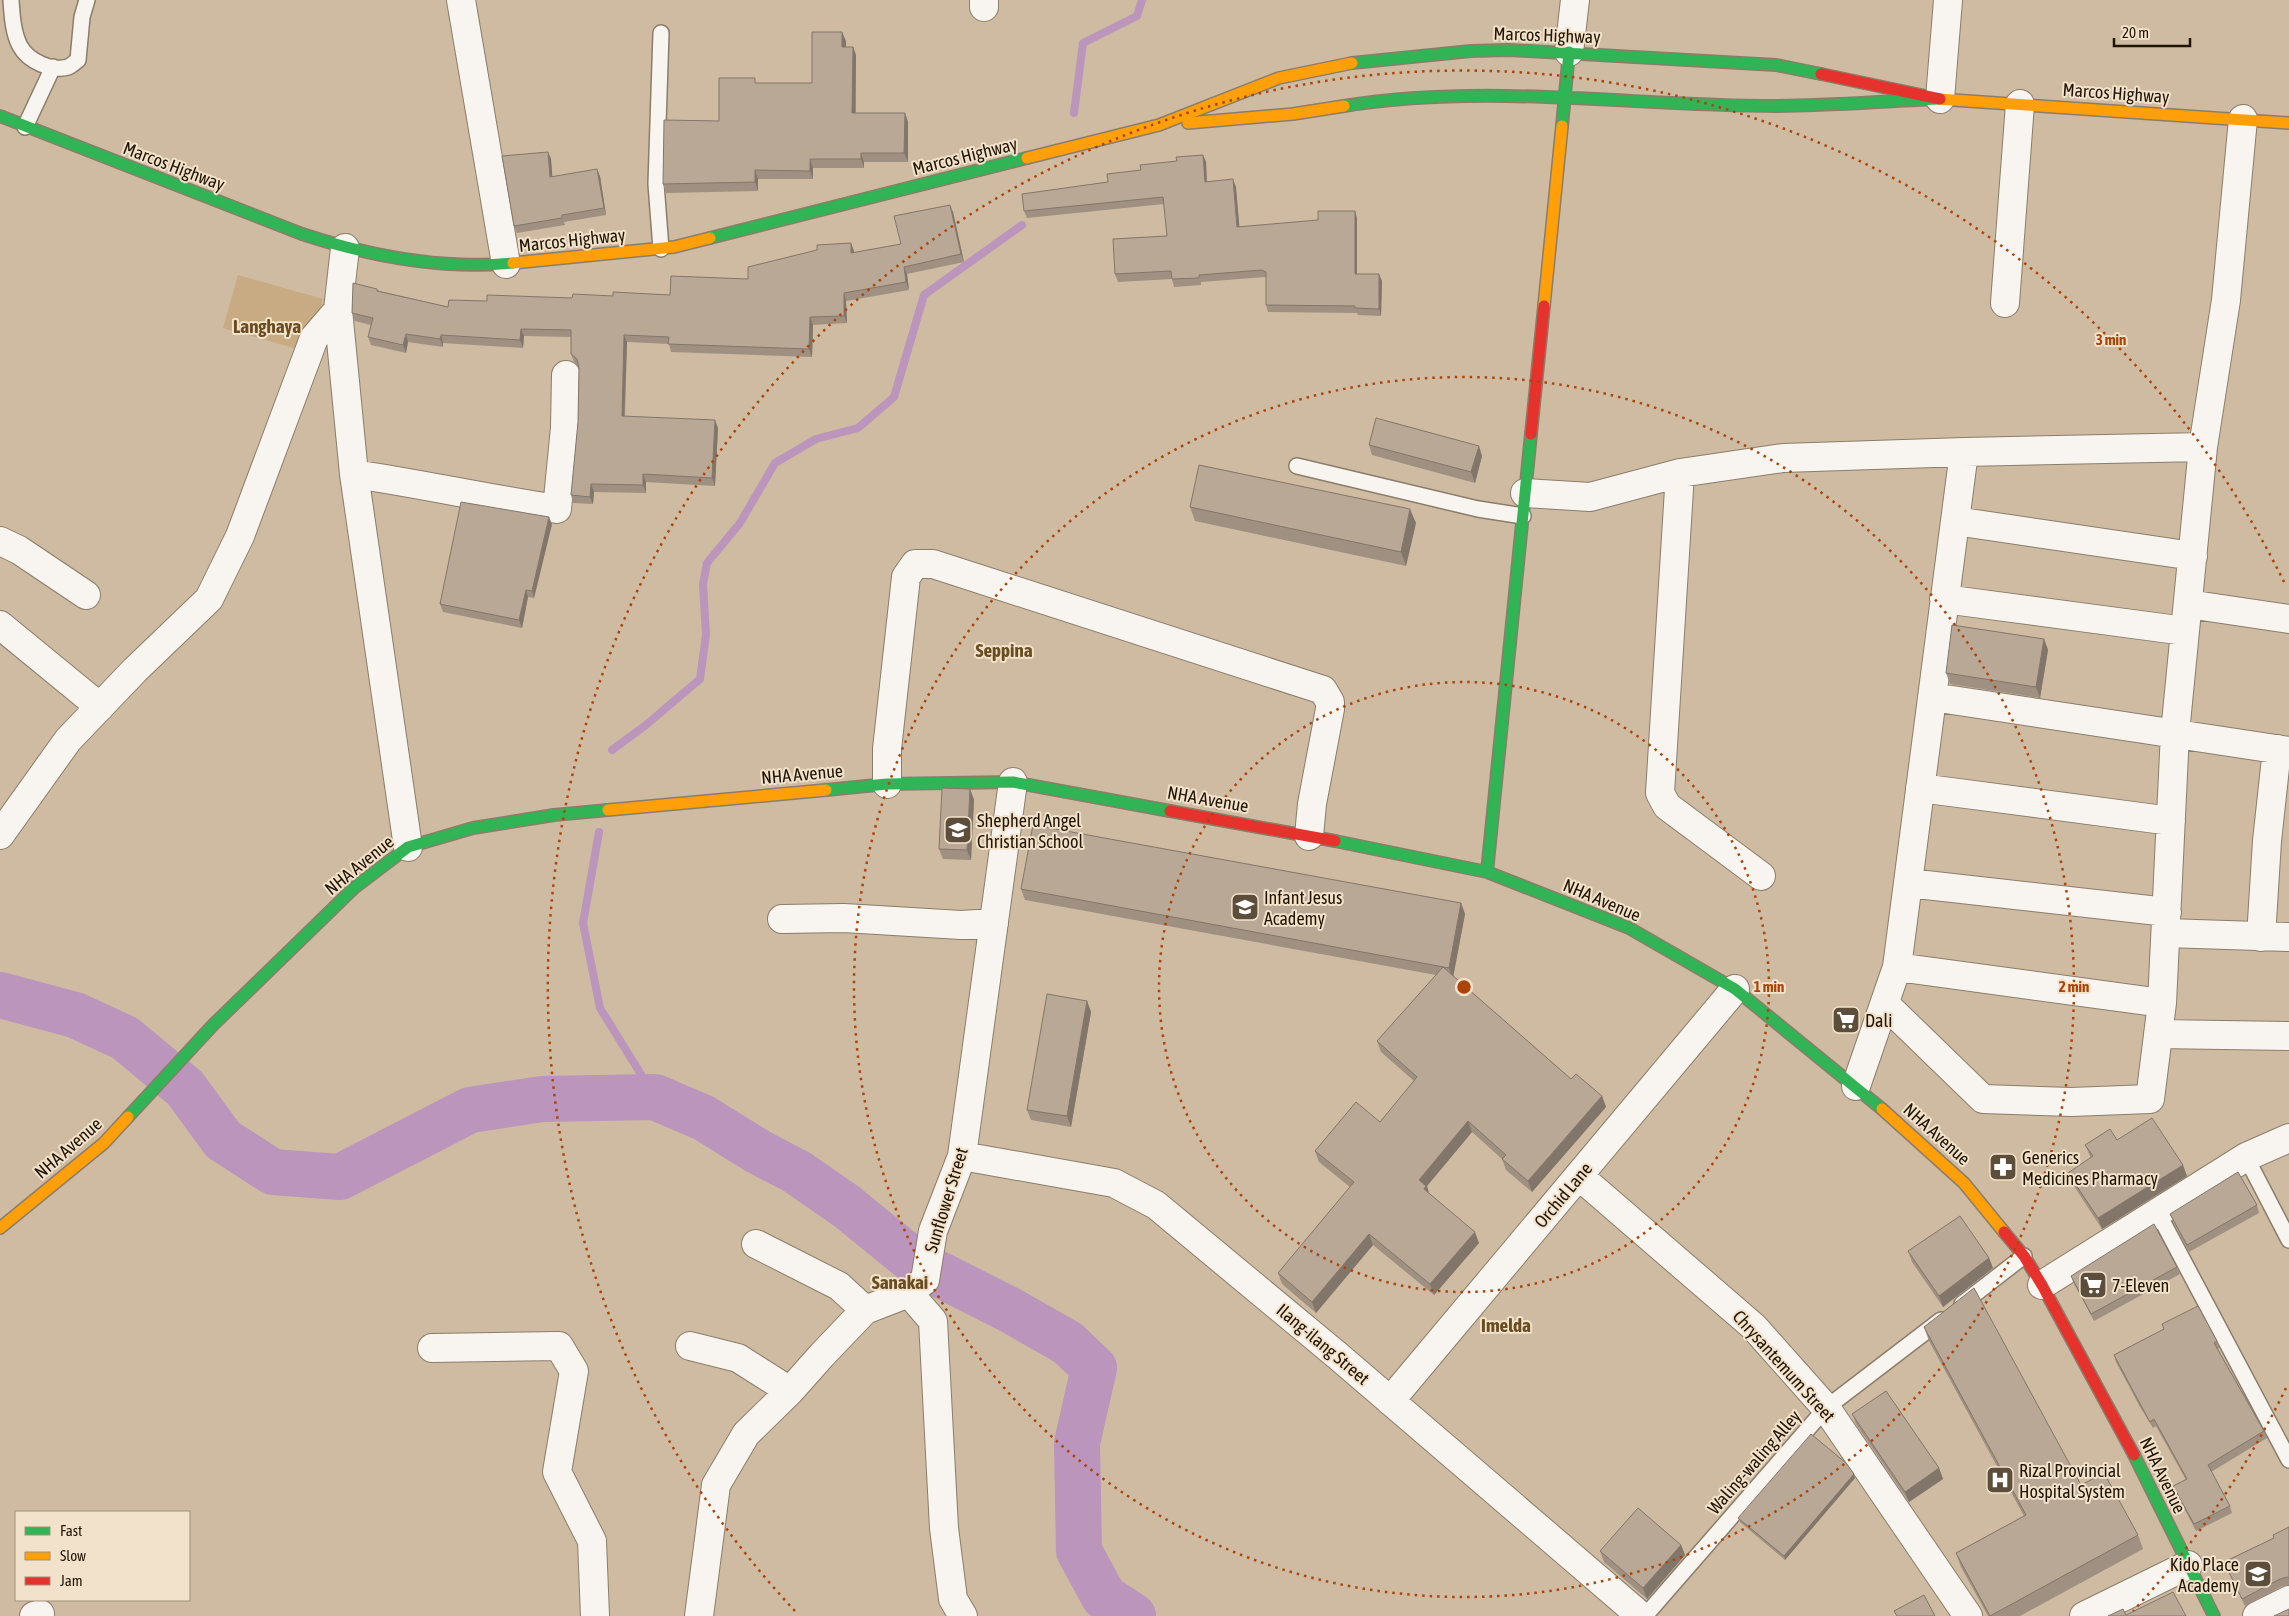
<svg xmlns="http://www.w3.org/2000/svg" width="2289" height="1616" font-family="'Asap Condensed',sans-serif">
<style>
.green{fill:#c8ab83}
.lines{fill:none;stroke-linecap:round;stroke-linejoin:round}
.stream{stroke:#bb95bb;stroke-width:8}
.river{stroke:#bb95bb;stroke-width:46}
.lane-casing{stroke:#8b7d6a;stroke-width:18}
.street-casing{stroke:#8b7d6a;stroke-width:30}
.fast-casing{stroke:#8b7d6a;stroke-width:14}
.slow-casing{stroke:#8b7d6a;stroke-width:14}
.jam-casing{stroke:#8b7d6a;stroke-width:14}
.lane{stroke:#f8f5f1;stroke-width:15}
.street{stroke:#f8f5f1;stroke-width:28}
.fast{stroke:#30b455;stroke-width:11}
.slow{stroke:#ff9f0a;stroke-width:11}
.jam{stroke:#e5322d;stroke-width:11}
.wall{fill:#a09082}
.shaded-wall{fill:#82766a}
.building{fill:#baa897;stroke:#82766a}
.ring{fill:none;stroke:#ac4409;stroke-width:2.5;stroke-dasharray:2.5 5}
.labels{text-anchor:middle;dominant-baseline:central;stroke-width:4;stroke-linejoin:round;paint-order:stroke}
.street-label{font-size:18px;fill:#201403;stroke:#f3e2cb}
.poi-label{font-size:18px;fill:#201403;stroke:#f3e2cb;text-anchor:start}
.neighbourhood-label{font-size:19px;font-weight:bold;fill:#694d21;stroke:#f3e2cb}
.centre{fill:#ac4409;stroke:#f3e2cb;stroke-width:2.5}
.ring-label{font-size:15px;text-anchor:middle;font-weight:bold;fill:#ac4409;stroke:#f3e2cb;stroke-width:4;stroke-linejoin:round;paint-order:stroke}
</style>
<rect width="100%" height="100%" fill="#cebba2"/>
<path class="green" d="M238,275l85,24 -15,53 -85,-24z"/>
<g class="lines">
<path class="stream" d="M1074,113l9,-70 54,-27 5,-16
M612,750l34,-25 54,-46 6,-44 -3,-51 4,-21 33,-40 35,-60 41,-24 42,-11 36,-31 30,-102 98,-70
M599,832l-16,91 17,85 55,89"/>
<path class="river" d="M0,995l75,20 50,23 60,50 38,52 50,32 67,5 130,-67 72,-11 113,-2 49,21 53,33 40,21 49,34 69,56 95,48 58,33 26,25 -17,75 2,108 25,46 29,19"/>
<defs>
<path id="lane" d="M11,0c1,15 2,33 9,46 8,15 32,26 48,21 3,-1 7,-5 10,-7l4,-43 5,-17
M661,33l-5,151 5,65
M25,127l28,-60
M1297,466l181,43 45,7
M2246,1157l43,83
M2158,1213l131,247
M1962,1304l62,-48
M1645,1616l181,-208 115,-88"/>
<path id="street" d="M461,0l45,264
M984,0v7
M1569,52l6,-52
M1940,99l8,-99
M345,248l-7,62 16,164 54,373
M2005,303l15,-199
M1680,473l-20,320 7,13 94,70
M354,474c68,10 135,25 203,35l8,-81 1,-53
M1525,493l65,4 90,-24 103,-15 181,-6 239,-5
M1955,521l238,35
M0,541l19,9 67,45
M1944,599l241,32
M2188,604l101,15
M0,625l100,82
M1932,697l357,54
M887,784v-35l19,-172 9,-13h18l390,126 7,12v7l-18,95 -3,32
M1920,788l251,33
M0,835l68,-95 67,-70 74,-71 31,-63 74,-198 24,-28
M1908,883l259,29
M782,919l62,-1 117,7 33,-2
M2166,933l123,4
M2261,937l6,-96 10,-92
M1897,967l265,36
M1885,1004l98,95 88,3 79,-3 12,-96 13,-270 28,-286 23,-147 17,-181
M2158,1034l131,2
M1856,1086l41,-119 67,-515
M962,1156l152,27 42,22 182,151 303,260
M1579,1176l175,151 72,81 142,208
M756,1244l83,42 26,24
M2042,1285l204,-128 43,-19
M909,1293l24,28 11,207 9,71 10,17
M690,1346l48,12 52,33
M432,1348l127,-2 15,25 -17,101 35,69 3,75
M1390,1401l345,-412
M34,1616l6,-2
M699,1616l17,-131 30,-51 44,-43 32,-36 43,-45 44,-17 16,-13 8,-49 29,-75 51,-374
M2084,1616l104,-51
M2257,1616l32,-16"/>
<path id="fast" d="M1352,63l119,-12 38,-1 267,15 45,9
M1344,106c143,-23 287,0 431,0 54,0 109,-5 163,-7
M0,116l302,118c67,22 140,36 211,29
M1562,126l7,-74
M710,238l317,-80
M826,790l61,-6 126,-2 157,29
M1335,841l152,31 142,56 106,61 147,120
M1487,872l44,-438
M128,1117l85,-92 141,-137 54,-41 65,-19 81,-13 54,-5
M2134,1455l80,161"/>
<path id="slow" d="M1938,99l351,24
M1188,123l105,-9 51,-8
M1027,158l132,-33 120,-47 73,-15
M513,263l161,-16 36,-9
M1544,306l18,-180
M608,810l218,-20
M1882,1109l82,74 40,49
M0,1228l104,-85 24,-26"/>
<path id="jam" d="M1821,74l119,25
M1531,434l13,-128
M1170,811l165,30
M2004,1232l20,24 18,29 92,170"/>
</defs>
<use href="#lane" class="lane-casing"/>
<use href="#street" class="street-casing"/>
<use href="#fast" class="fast-casing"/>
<use href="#slow" class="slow-casing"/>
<use href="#jam" class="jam-casing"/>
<use href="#lane" class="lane"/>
<use href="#street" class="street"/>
<use href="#fast" class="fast"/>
<use href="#slow" class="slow"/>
<use href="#jam" class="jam"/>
</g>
<path class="wall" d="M846,41v6h7l3,8v58h49l3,9v40h-44v6h-51v11h-55v12l-92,2 -3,-9 56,-63 93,-38z
M548,152l3,7 1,18 48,-1 6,39 -42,7 1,3 -48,8 -3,-7z
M1203,155l3,7 1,20 29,5 3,40 118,-9v56l25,7 -1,35 -23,-1 -1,-2 -89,-1 -2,-7v-27l-1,-1 -64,5v3l-27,2 -2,-8 -54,3 -3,-8 52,-38 -3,-32 -137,14 -3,-7 117,-41 36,-9z
M953,212l11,50 -57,12 2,16 -63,11 1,22 -34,2 -1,32 -141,-5 -2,-8 -42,-2 -2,74 93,12 -3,58 -69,-4v11l-52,-1 -1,12 -20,-1 -2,-8 7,-73 1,-54 -1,-2 -4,-4 -3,-8v-17l-47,-1 -1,12 -80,-5v4l-35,-5 -2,11 -35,-8 -3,-8 3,-12 -16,-4 -3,-8 25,-24 2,2 69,16 39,-6 85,-3 41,-2 57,-1 78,-16 106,-28v2l47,-9z
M1369,445l113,11 -7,27 -103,-28z
M1190,507l226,16 -10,43 -211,-45z
M552,524l-18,74 -6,-1 -6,31 -79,-16 -3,-8z
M2044,639l4,11 -8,48 -90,-14 -4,-11z
M970,789l4,11 -3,60 -28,-1 -4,-10z
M1021,889l440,14 4,11 -12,62 118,103 31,17 4,11 -74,85 -26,-22 -4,-11 -30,-27 -45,54 2,8 50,49 -45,52 -61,-50 -57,68 -34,-29 -4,-11 72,-86 -31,-25 -4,-11 65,-29 34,-41 -33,-29 -4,-11 59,-66 -411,-75z
M1087,1001l4,11 -20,115 -40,-7 -4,-10z
M2117,1140l70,36 -85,53 -30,-46 -4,-10 23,-15 -6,-13z
M2257,1205l2,8 -70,39 -16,-31 -3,-7z
M1908,1251l81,7 4,10 -50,39 -31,-45z
M2177,1267l3,7 -86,47 -20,-37 -3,-8z
M2162,1324l55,17 2,7 -1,1 46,82 3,7 -56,34 19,34 2,7 -36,18 -20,-38 -3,-7 13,-6 -30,-54 -3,2 -13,-21 -24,-45 -2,-7 50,-26z
M1924,1327l157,158 57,50 5,14 -123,67h-32l-27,-49 -5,-14 68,-37 -95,-175z
M1852,1414l87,54 4,11 -34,23 -53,-78z
M1855,1478l-70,82 -45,-38 -2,-4z
M2289,1527v58l-7,1 -37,20 -18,-37 -3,-7 50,-24z
M1681,1545l4,10 -38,44 -43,-37 -4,-11z"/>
<path class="shaded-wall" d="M842,32l4,9v14l-4,-8z
M853,47l3,8 -1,66 -3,-8z
M905,113l3,9v40l-4,-9z
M548,152l3,7 2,25 -3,-7z
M861,153l3,9v6l-3,-9z
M1203,155l3,7 1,27 -2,-7z
M810,159l3,9v11l-3,-8z
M597,169l3,7 6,39 -2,-7z
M755,170l3,9v12l-3,-9z
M1233,179l3,8 4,47 -3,-7z
M950,205l3,7 11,50 -3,-8z
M1355,211l2,7v63l-2,-7z
M851,243l3,8v10l-3,-8z
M904,267l3,7 2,16 -3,-8z
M1379,274l3,7 -1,35 -2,-7z
M844,293l2,8 1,22 -3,-7z
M810,317l3,8 -1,32 -3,-8z
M521,329l3,7 -1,12 -3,-8z
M406,334l2,8 -2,11 -3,-8z
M441,335l2,8v4l-3,-8z
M624,335l3,7 -3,82 -2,-8z
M715,420l3,8 -3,58 -3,-8z
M1479,446l3,10 -7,27 -4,-11z
M643,474l3,8v11l-3,-8z
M591,484l3,8 -1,12 -3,-7z
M1410,509l6,14 -10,43 -5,-14z
M549,517l3,7 -18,74 -2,-7z
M526,590l2,7 -6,31 -3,-8z
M2044,639l4,11 -8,48 -4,-11z
M970,789l4,11 -3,60 -4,-10z
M1461,903l4,11 -12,64 -4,-10z
M1087,1001l4,11 -20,115 -4,-11z
M1602,1096l4,11 -74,85 -4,-11z
M1468,1121l4,11 -45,54 3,11 -2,3 -9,-20z
M2183,1165l4,11 -85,53 -4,-11z
M1475,1232l4,11 -45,52 -4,-11z
M1369,1234l4,11 -57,68 -4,-11z
M1989,1258l4,10 -50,39 -4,-11z
M1939,1468l4,11 -34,23 -4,-10z
M1854,1474l1,4 -70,82 -1,-4z
M1681,1545l4,10 -38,44 -4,-11z"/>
<path class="building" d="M812,32h30v15h11l-1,66h53l-1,40h-43v6h-51v12l-55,-1v12l-92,2 1,-64 55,1v-43h36v5h57z
M548,152l2,25 47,-8 7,39 -42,7v3l-48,8 -12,-70z
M1203,155l2,27 28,-3 4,48 81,-7v-9h37v63h24v35l-24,-1v-2l-89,-1v-33l-4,-2 -63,5v3l-27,1 -1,-8 -56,3 -2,-35 54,-3 -4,-39 -139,14 -2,-17 86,-12 -1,-8 34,-4 -1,-5 37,-4 -1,-4z
M950,205l11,49 -57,13 2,15 -62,11v23l-34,1 -1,32 -141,-5 1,-7 -45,-2 -2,81 93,4 -3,58 -69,-4v11l-52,-1 -1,13 -19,-2 7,-73 1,-54 -2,-9 -6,-5v-24l-50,-1 -1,11 -79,-5 -1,4 -34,-5 -3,11 -35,-8 5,-19 -21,-5 1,-30 24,6v2l71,16 1,-7 38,1v-6l85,3 1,-4 40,2v-4l57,3 1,-19 77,3v-12l69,-17v-5l34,-2v10l50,-9 -7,-28z
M1376,418l103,28 -8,26 -102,-27z
M1199,465l211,44 -9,43 -211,-45z
M461,502l88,15 -17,74 -6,-1 -7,30 -79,-16z
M1952,625l92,14 -8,48 -90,-14z
M942,788l28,1 -3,61 -28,-1z
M1033,825l428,78 -12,65 -428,-79z
M1443,967l128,112 5,-5 26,22 -74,85 -26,-22 4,-4 -38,-34 -49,59 7,6 -2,3 51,43 -45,52 -61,-50 -57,68 -34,-29 76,-91 -39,-31 41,-49 24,20 37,-45 -40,-36z
M1047,994l40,7 -20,115 -40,-6z
M2152,1118l31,47 -85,53 -30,-45 25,-17 -8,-11 25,-16 7,11z
M2238,1172l19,33 -70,40 -17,-31z
M1960,1216l29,42 -50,38 -31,-45z
M2154,1224l23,43 -86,47 -20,-38z
M1974,1288l107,197 23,-12 34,62 -148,81 -34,-63 70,-38 -102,-188z
M2198,1306l19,35 -3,2 50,88 -56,34 22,41 -36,18 -21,-38 14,-7 -33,-60 -4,3 -12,-22 -24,-45 50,-26 -2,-5z
M1886,1391l53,77 -34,24 -53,-78z
M1811,1434l35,29 8,11 -70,82 -46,-38z
M1638,1508l43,37 -38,43 -43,-37z
M2289,1527v51l-2,-1 -7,2 -38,20 -18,-37 50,-24 -1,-3z
M2173,1592l13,24h-78l15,-7 3,6z
M1924,1595l11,21h-38l-3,-5z
M2289,1609v7h-15z"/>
<g class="ring">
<circle cx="1464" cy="987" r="305"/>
<circle cx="1464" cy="987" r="610"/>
<path d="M2286 1388A915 915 0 0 1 2133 1611M795 1611A915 915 0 1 1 2286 586"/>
</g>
<defs>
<symbol id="school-square" viewBox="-11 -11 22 22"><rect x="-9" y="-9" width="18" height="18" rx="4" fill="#5d4e3b" stroke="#f3e2cb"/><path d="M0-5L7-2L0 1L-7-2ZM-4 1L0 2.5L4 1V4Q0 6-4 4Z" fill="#fff"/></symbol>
<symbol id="supermarket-square" viewBox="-11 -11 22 22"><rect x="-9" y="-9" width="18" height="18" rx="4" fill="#5d4e3b" stroke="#f3e2cb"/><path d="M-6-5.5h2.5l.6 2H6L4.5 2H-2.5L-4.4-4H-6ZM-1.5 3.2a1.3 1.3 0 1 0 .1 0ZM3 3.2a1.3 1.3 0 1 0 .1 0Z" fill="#fff"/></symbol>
<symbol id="pharmacy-square" viewBox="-11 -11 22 22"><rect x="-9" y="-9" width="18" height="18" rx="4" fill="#5d4e3b" stroke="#f3e2cb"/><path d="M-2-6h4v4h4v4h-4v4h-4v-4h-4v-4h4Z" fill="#fff"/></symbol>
<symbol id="hospital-square" viewBox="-11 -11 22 22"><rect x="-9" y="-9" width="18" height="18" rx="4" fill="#5d4e3b" stroke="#f3e2cb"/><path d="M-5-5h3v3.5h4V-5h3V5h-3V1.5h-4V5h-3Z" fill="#fff"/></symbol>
</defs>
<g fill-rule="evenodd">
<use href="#school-square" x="942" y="814" width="32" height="32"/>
<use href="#school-square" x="1229" y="891" width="32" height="32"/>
<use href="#supermarket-square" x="1830" y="1004" width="32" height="32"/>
<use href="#pharmacy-square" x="1987" y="1151" width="32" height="32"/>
<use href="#supermarket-square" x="2077" y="1269" width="32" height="32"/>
<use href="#hospital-square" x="1984" y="1464" width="32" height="32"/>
<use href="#school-square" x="2242" y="1558" width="32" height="32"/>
</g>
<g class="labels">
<g class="street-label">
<text transform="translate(1547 35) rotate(2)">Marcos Highway</text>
<text transform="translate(2116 93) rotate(4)">Marcos Highway</text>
<text transform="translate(965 156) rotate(-14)">Marcos Highway</text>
<text transform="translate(174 166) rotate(21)">Marcos Highway</text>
<text transform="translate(572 240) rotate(-6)">Marcos Highway</text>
<text transform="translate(802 774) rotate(-5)">NHA Avenue</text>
<text transform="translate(1208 799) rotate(10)">NHA Avenue</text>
<text transform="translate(359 865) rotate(-39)">NHA Avenue</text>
<text transform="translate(1602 900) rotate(23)">NHA Avenue</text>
<text transform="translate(1937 1134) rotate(42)">NHA Avenue</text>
<text transform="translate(68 1148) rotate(-41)">NHA Avenue</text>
<text transform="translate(1563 1195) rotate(-50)">Orchid Lane</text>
<text transform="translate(946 1200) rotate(-73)">Sunflower Street</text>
<text transform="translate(1323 1344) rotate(40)">Ilang-ilang Street</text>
<text transform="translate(1784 1366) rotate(48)">Chrysantemum Street</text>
<text transform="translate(1754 1462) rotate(-49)">Waling-waling Alley</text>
<text transform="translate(2163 1475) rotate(64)">NHA Avenue</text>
</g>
<g class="poi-label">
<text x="977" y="820">Shepherd Angel<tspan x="977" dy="21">Christian School</tspan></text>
<text x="1264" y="897">Infant Jesus<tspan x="1264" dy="21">Academy</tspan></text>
<text x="1865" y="1020">Dali</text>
<text x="2022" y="1157">Generics<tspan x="2022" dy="21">Medicines Pharmacy</tspan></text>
<text x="2112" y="1285">7-Eleven</text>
<text x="2019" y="1470">Rizal Provincial<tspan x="2019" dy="21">Hospital System</tspan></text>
<text x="2239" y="1564" text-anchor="end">Kido Place<tspan x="2239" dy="21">Academy</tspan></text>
</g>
<g class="neighbourhood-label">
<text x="267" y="326">Langhaya</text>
<text x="1004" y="650">Seppina</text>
<text x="900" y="1282">Sanakai</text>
<text x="1506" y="1325">Imelda</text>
</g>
</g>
<circle cx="1464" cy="987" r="8" class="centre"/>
<g class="ring-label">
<text x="2111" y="345">3 min</text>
<text x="1769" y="992">1 min</text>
<text x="2074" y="992">2 min</text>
</g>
<rect x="15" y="1511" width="175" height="90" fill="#f3e2cb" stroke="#9f907b"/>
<rect x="25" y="1527" width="25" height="8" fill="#30b455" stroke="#9f907b"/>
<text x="60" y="1536" font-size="15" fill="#201403">Fast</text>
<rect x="25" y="1552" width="25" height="8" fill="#ff9f0a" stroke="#9f907b"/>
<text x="60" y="1561" font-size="15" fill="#201403">Slow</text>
<rect x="25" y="1577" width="25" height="8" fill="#e5322d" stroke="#9f907b"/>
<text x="60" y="1586" font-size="15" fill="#201403">Jam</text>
<path d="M2114 38v8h76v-8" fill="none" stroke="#201403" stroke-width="2.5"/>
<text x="2122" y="38" font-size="15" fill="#201403" stroke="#f3e2cb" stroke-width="4" paint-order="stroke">20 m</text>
</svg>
